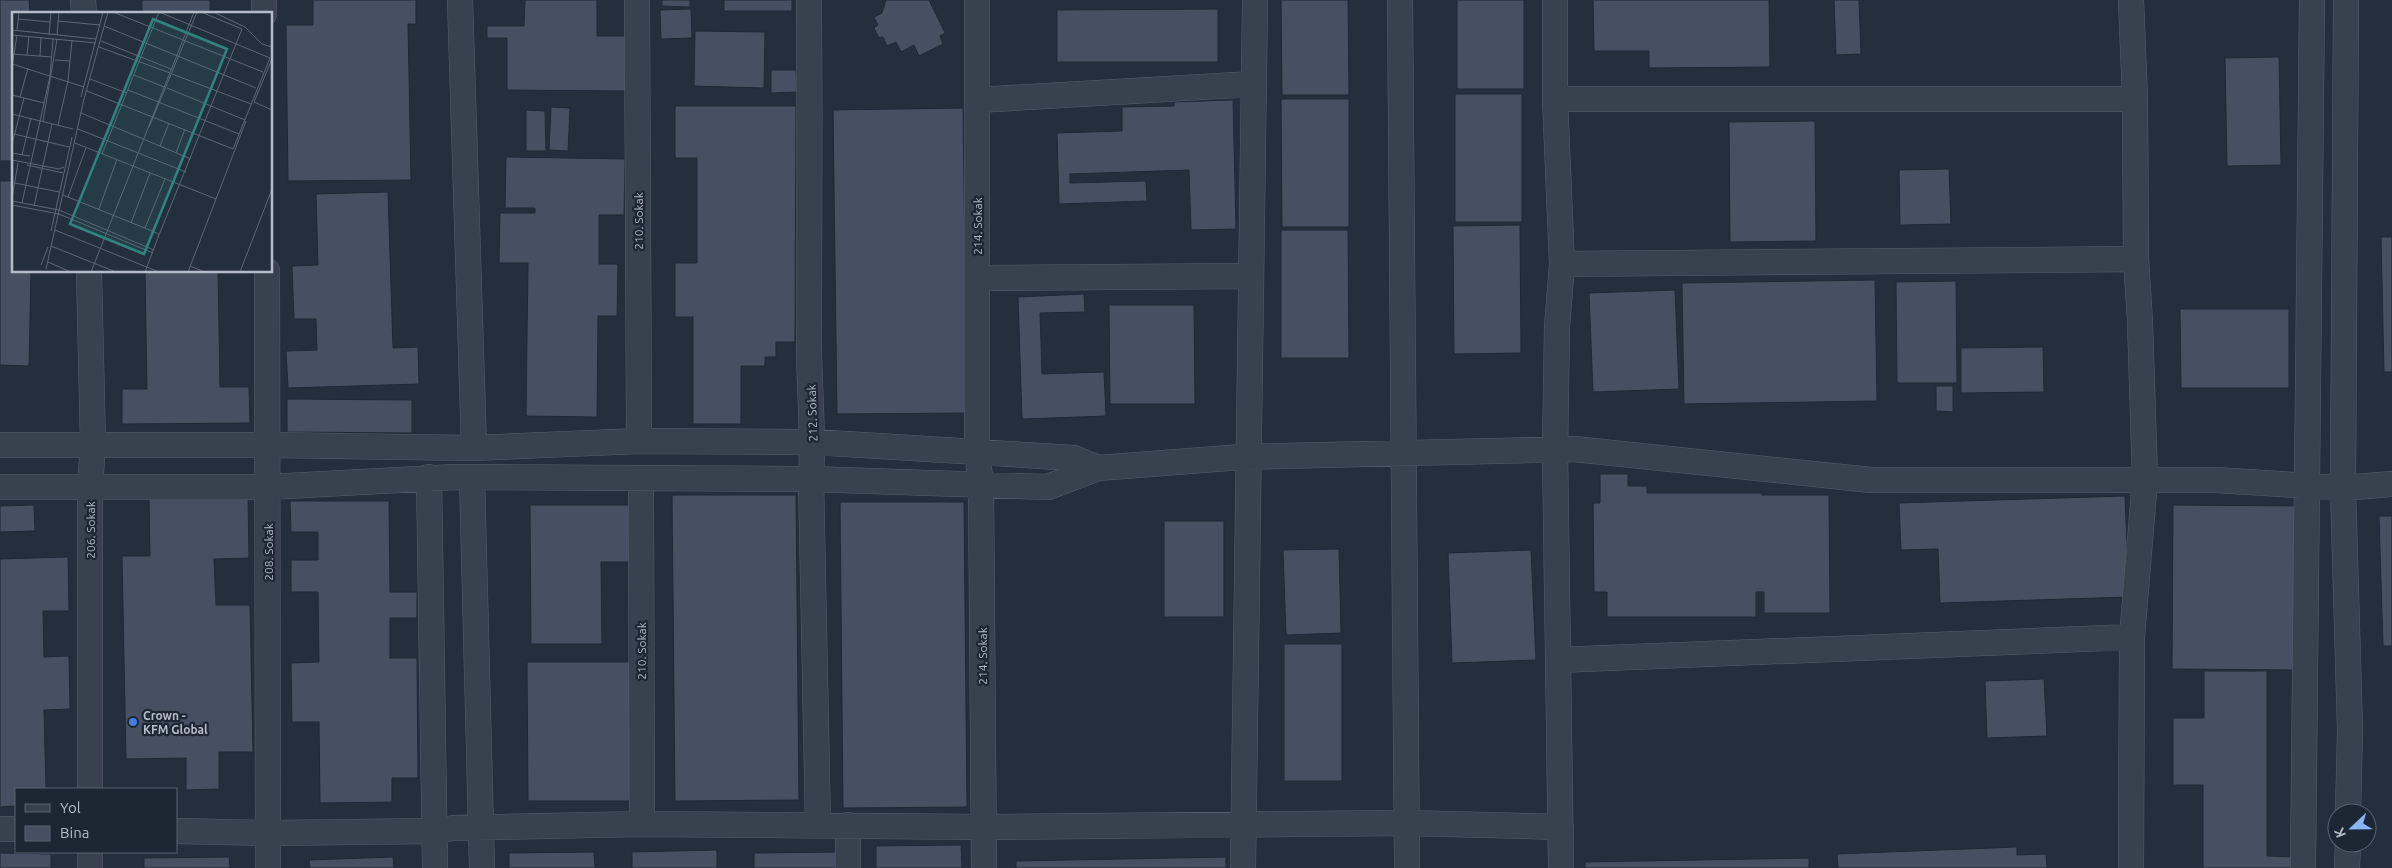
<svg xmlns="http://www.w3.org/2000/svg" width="2392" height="868" font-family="Ubuntu,sans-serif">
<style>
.building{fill:#455162;stroke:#1f2835}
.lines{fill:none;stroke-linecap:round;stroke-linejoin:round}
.minor-casing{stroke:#565f6c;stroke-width:26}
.minor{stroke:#38414e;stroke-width:25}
.shop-dot{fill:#3f7fe0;stroke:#1d2633;stroke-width:2}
.labels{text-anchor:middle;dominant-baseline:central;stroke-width:4.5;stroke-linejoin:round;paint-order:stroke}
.street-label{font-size:12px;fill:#b4bcc9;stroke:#1d2633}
.poi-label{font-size:12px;font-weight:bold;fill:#b4bcc9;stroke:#1d2633;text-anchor:start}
.inset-road{fill:none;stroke:#5e6776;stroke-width:1}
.view{fill:#308480;fill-opacity:0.15;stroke:#308480;stroke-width:2.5}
.inset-edge{fill:none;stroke:#b4bcc9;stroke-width:2.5}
</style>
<rect width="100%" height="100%" fill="#242f3e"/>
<path class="building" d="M0,0h29l1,14h-16v147h-14z
M142,0h68v14h-68z
M313,0h103v24h-8l3,156 -123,1 -2,-156h27z
M525,0h72v36h30v55l-120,-1v-52h-20v-12h37z
M662,0h28v7l-28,-1z
M724,0h68v11h-68z
M886,0h43l16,33 -5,3 3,8 -24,12 -5,-11 -13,7 -5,-10 -9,4 -4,-9 -4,1 -5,-10 4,-3 -4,-8 8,-4z
M1281,0h67l1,95h-67z
M1457,0h67v89h-67z
M1593,0h176l1,67 -121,1v-17h-55z
M1834,0h25l2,54 -25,1z
M691,9l1,29 -31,1 -1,-29z
M1218,9v53h-161v-52z
M695,31l70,1 -1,56 -70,-2z
M2279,57l2,108 -54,1 -2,-108z
M771,70h25l1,22 -26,1z
M1455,94h67v128h-67z
M1281,99h68v128h-67z
M1233,100l3,129 -45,1 -2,-60 -119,4v9l76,-2 1,20 -88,3 -2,-71 65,-2v-24l52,-1v-4z
M675,106h121l-1,236h-19v15h-11v9h-24v58h-48v-107h-18v-54h22v-105h-22z
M551,107l19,1 -2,43 -19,-1z
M963,108l4,305 -130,1 -4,-304z
M526,110l19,1 1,40h-20z
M1815,121l1,120 -86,1 -1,-120z
M506,157l119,2 -1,56h-25v49h19l-1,52h-19l-1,101 -71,-1 2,-153h-29l1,-50h35v-5h-30z
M1949,169l2,55 -51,1 -1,-55z
M0,181h14v90h17l-2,95 -29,-1z
M388,192l5,156 25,-1 1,37 -131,4 -2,-37 31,-1 -1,-31h-22l-2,-53 26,-1 -2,-71z
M1520,225l1,128 -67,1 -1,-128z
M1281,230h67l1,128h-68z
M2381,237h11v135h-8z
M145,271h73l2,116h29l1,36 -128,1v-35h25z
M1875,280l2,121 -193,3 -2,-121z
M1956,281l1,102h-60l-1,-101z
M1675,290l4,99 -86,3 -4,-99z
M1084,294l1,18 -45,1 2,61 62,-2 2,44 -84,3 -4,-122z
M1109,305h85l1,99h-85z
M2180,309h109v79h-108z
M2043,347l1,45 -83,1v-45z
M1936,386h17v26l-17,-1z
M287,399l125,1v33l-125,-1z
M1600,474h28v12h19v7h115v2h67l1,118h-66v-21h-8v25h-149v-25h-13l-1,-89h7z
M672,495h124l3,305 -124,1z
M248,496l1,62 -35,1 2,46h34l3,147h-34v37l-33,1v-32l-60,1 -4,-203h28l-1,-58z
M2125,496l4,101 -189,6 -2,-54 -37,1 -2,-47z
M290,501h99l1,91h27v26h-27v40h27l1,120h-26v24l-72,1 -1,-81h-27l-1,-59 28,-1 -1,-70h-27v-32h27v-28h-27z
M840,502h124l3,305 -124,1z
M34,505l1,26 -35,1v-26z
M530,505h99l1,57h-29l1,82h-71z
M2173,505l128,1v164l-129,-1z
M2379,516h13v130h-9z
M1164,521h60v96h-60z
M1339,549l2,84 -55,2 -3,-85z
M1531,550l5,110 -84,3 -4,-110z
M68,557l1,54h-26l1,46 25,-1 1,53 -26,1 2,79h-30v17l-16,1v-248z
M1284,644h58v137h-58z
M527,662h103l1,139h-103z
M2204,671h63v185l26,1v11h-90v-83h-30v-67h31z
M2044,679l3,57 -60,2 -2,-57z
M961,845l1,23h-86v-22z
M2017,847v8l29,-1 1,14h-209l-1,-14z
M717,850v18h-85v-16z
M594,852l1,16h-86v-15z
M839,852l1,16h-86v-15z
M0,853l51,1v14h-51z
M229,857l1,11h-86v-10z
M393,857l1,11h-84l-1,-8z
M1226,857v11h-210v-7z
M1809,858v10h-224v-6z"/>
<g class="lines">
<defs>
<path id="minor" d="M83,0l1,14
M264,0v14
M460,0l14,448
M637,0l2,441
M809,0c1,114 0,228 0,342 0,46 5,91 2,137l7,346
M977,0v452l4,33 3,383
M1400,0l7,868
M1555,0v99l7,165 -5,63 -2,123 6,418
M2131,0l4,99 1,160 4,62 5,159 -13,157 -1,231
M2346,0l-3,488 7,242 -2,83
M1555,99h580
M977,100l276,-16
M1562,264l574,-5
M89,271l4,174 -3,42v302
M267,271l1,597
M977,278l274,-2
M0,445h268l206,3 165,-7 174,1 261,16 24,10
M429,477l6,391
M472,477l10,391
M641,479l1,345
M0,487h268l187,-10 356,2 237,8 50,-19 144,-11 332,-8 297,31h345l127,8 49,-4
M1558,660l574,-23
M848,825v43
M0,829h16
M176,831l92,2 167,-2 19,-3 188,-4 342,3 423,-4 154,4
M90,852v16
M1243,868l12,-868
M2303,868l9,-868
M2347,868l1,-25"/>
</defs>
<use href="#minor" class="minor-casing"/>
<use href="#minor" class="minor"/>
</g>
<circle class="shop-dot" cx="133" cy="722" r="5"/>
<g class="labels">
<g class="street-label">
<text transform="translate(638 221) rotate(-90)">210. Sokak</text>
<text transform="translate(977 226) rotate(-90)">214. Sokak</text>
<text transform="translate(812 413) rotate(-92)">212. Sokak</text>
<text transform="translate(90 530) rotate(-90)">206. Sokak</text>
<text transform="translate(268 552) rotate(-90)">208. Sokak</text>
<text transform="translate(641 651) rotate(-90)">210. Sokak</text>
<text transform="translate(982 656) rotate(-90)">214. Sokak</text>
</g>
<g class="poi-label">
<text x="143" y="715">Crown -<tspan x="143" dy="14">KFM Global</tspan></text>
</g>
</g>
<g transform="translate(12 12)">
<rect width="260" height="260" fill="#242f3e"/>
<path class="inset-road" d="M101,0l150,60M201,0l32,15 17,17 10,3M6,7l32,3M46,9l42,4M92,14l152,62M0,18l84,9M5,19l2,-19M0,23l84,8M37,23l2,-23M45,23l2,-23M89,29l70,28M87,35l71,26M0,42l40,3M15,43l2,-19M28,44l1,-19M260,47l-18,43 18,8M43,48l15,1M0,52l72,23M0,55l5,-32M160,62l79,30M122,63l30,12M78,67l37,14M155,76l78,32M116,78l111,44M75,79l146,58 37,-91 -111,-46M0,83l32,8M8,85l8,-29M69,85l22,-85M69,101l110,46M0,102l61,15M31,109l14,-82M46,113l10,-44 4,-41M137,115l48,-115M66,117l108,43M2,122l55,13M63,131l141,56M0,132l12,-46M148,134l9,-23M0,141l18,3M164,141l9,-24M90,142l57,-142M10,143l9,-37M0,148l47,9 5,-2M15,153l36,8M3,171l44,9M51,183l94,38 2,2 -14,37M56,185l18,-49M0,186l6,-35M0,189l47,9 95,40M10,191l28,-127 3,-37M0,193l47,9 94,39M22,194l18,-82M87,197l18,-50M119,211l19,-50M133,216l20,-49M43,218l104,42M39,219l21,-94M147,223l83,-206 -41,-17M39,234l65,26M36,250l23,10M29,253l7,-18M178,254l15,6M34,257l38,-170 24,-87M79,260l103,-260M176,260l58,-151M228,260l32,-83"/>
<path class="view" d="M141,7l74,30 -83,205 -74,-30z"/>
<rect width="260" height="260" class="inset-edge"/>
</g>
<rect x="15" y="788" width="162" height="65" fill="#1d2633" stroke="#59626f"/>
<rect x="25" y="804" width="25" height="8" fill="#38414e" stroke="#59626f"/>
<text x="60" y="813" font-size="15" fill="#b4bcc9">Yol</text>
<rect x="25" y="826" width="25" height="15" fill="#455162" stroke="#59626f"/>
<text x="60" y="838" font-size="15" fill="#b4bcc9">Bina</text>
<g transform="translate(2352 828) rotate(248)"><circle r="24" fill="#1d2633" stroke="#59626f"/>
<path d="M0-4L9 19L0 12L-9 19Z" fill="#8ab4f8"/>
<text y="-8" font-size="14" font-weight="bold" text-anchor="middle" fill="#b4bcc9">K</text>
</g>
</svg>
